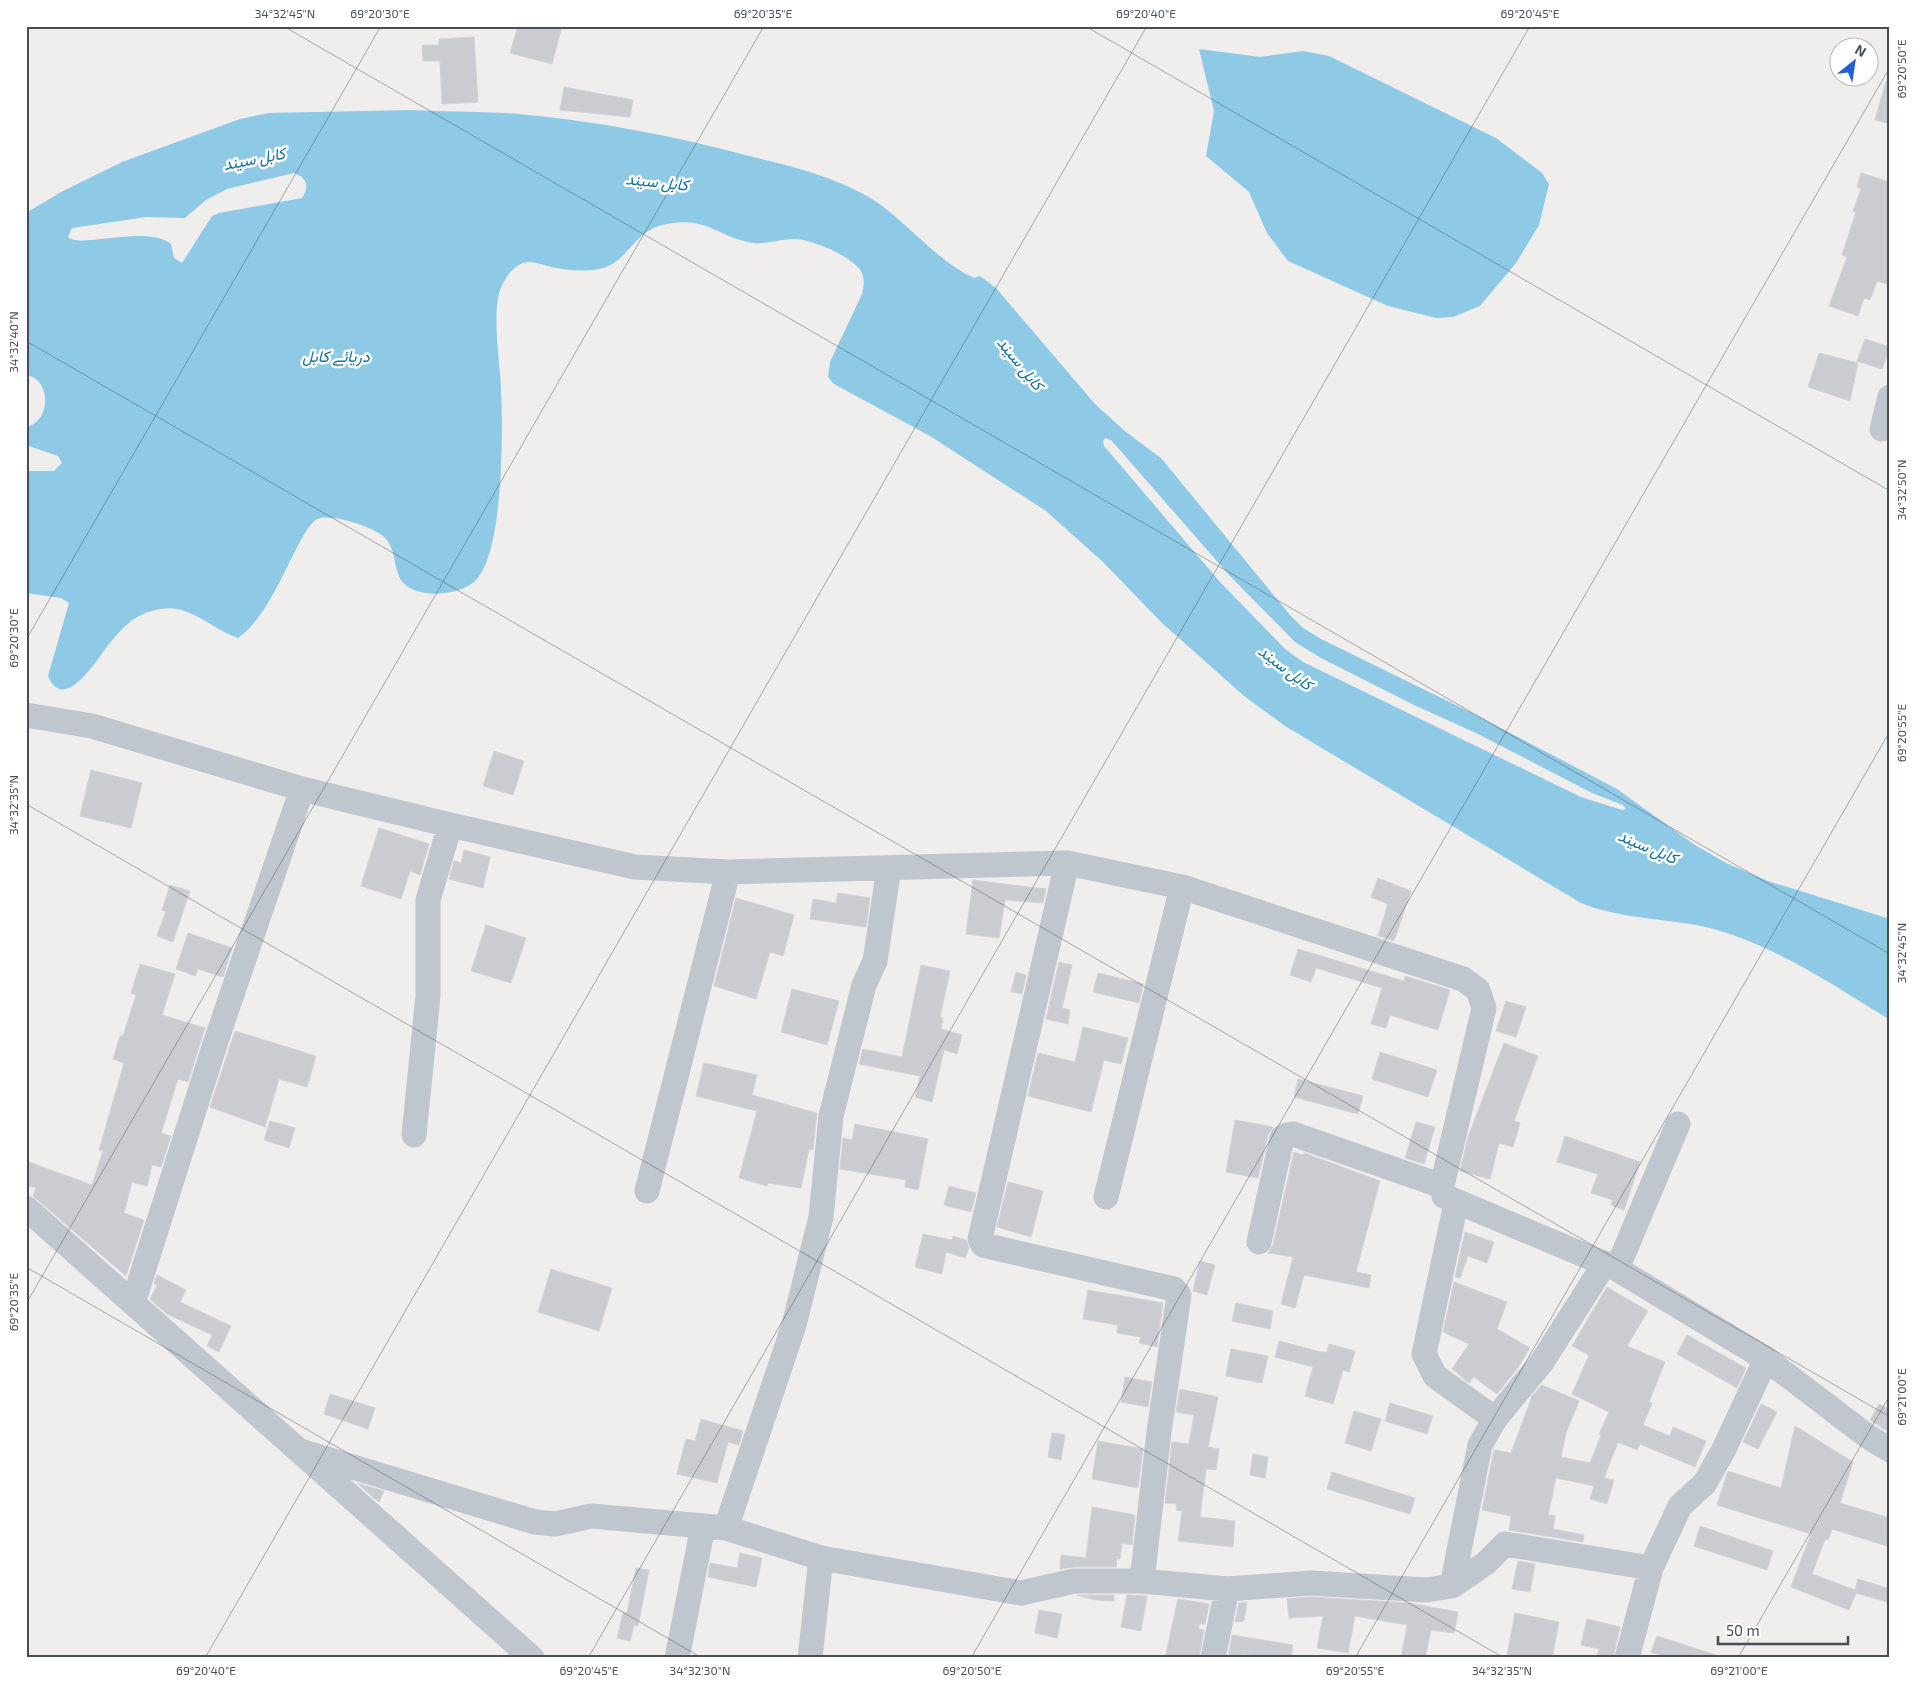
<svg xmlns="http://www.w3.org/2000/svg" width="1916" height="1684" font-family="'Exo 2',Vazirmatn,sans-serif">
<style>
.water{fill:#8ec9e5;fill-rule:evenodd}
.building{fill:#caccd2;stroke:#d2d3d8}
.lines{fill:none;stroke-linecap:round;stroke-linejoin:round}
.minor{stroke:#bfc6ce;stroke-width:25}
.ticks{fill:none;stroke:#474e59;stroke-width:1;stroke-opacity:0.45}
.labels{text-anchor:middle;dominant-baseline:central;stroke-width:5;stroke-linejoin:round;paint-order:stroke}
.water-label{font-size:16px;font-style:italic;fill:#16729d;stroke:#fff}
.neatline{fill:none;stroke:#474e59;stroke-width:2}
.ticks-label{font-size:12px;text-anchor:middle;fill:#474e59}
</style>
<rect width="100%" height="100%" fill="#f0eded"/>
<path class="water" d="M1199,49l61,8 43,-6 26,5 167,82 46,35 7,11 -10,41 -23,38 -36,43 -27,11 -17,1 -48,-12 -100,-45 -21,-28 -18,-41 -43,-36 8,-45z
M410,110c36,2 73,1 109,4 77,7 156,22 230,42 41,10 81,19 118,40 39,23 66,63 107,82l6,-2 16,12 99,116 31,28 35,26 129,157 13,13 18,11 155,76 141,74 78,56 31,18 42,18 122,38v101c-58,-36 -126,-82 -194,-95 -39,-7 -78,-7 -115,-22l-296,-177 -41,-30 -82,-73 -59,-61 -57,-51 -116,-75 -96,-52 -6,-7 2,-15 32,-68c2,-8 3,-15 -1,-23 -10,-15 -49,-32 -67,-32 -15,0 -32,7 -46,3 -34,-8 -44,-27 -86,-17 -28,7 -34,36 -59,43 -19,5 -38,2 -56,-2 -6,-2 -13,-4 -18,-4 -14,0 -25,17 -29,28 -8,23 0,74 1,99 2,40 3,165 -26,192 -16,15 -61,19 -74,-1 -8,-14 -5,-32 -17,-43 -10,-10 -54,-24 -66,-18 -4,1 -7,6 -10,9 -21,33 -38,87 -70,110 -25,-8 -48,-34 -77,-29 -12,2 -21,5 -31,13 -8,6 -15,15 -21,22 -11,14 -45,71 -61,32l21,-73 -8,-5 -35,-5v-122h28l8,-8 -4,-7 -32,-11v-18c25,-5 26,-48 0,-52v-162l35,-21 61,-30 118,-43 29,-6zM294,173c13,5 16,13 8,25l-83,15 -7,3 -30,47 -8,-5 -3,-14c-24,-20 -92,5 -103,-7l4,-9 74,-11 39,1 21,-18 21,-11zM1105,438l6,2 118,135 66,67 26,16 93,47 64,29 114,59 31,12 3,4 -4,1 -41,-13 -278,-135 -18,-13 -65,-67 -116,-136 -1,-5z"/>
<path class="building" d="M518,26h44l-10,38 -42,-11z
M474,37l4,65 -36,2 -2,-43h-17l-1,-16h17v-6z
M1886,81l4,1v42l-15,-4z
M564,87l69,13 -3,17 -70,-7z
M1861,173l29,9v103l-13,-4 -7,19 -6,-2 -6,18 -29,-10 18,-49 -5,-2 14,-43 -3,-1 8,-22 -4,-2z
M1865,339l25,8 -8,22 -25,-8z
M1819,353l39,10 -8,38 -42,-14z
M494,751l30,10 -11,34 -30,-9z
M91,770l51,13 -11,45 -51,-12z
M379,828l50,16 -9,31 -10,-4 -9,28 -40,-13z
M464,850l26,7 -7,31 -34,-9 5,-18 7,2z
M1378,878l33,13 -17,50 -16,-5 10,-32 -17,-7z
M973,880l47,6 26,3 -3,14 -38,-3 -6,38 -33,-4z
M170,885l20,6 -17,51 -16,-6 9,-25 -4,-1z
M838,893l32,5 -4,29 -56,-8 3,-20 23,4z
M736,898l58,17 -11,41 -13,-4 -14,47 -42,-13z
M486,925l40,13 -15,45 -40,-12z
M188,933l44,15 -9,29 -25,-8 -3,7 -19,-7z
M1298,949l106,32 1,-5 45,14 -12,40 -48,-15 -4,13 -15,-4 11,-36 -66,-20 -5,14 -21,-7z
M1059,962l13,3 -10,43 8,2 -2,14 -22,-5z
M140,964l35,10 -13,41 43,13 -17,54 -10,-3 -17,54 10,3 -10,31 -9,-2 -5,21 -15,-4 -8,31 20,7 -18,56 -93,-80 3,-8 -10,-3v-24l66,24 11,-34 -4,-1 25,-87 -11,-4 7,-23h3l13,-41 -5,-2z
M921,965l29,6 -10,46 3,1 -2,11 21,6 -5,19 -13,-4 -12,52 -17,-5 5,-21 -61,-12 4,-15 39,8z
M1016,972l10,3 -4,19 -11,-2z
M1098,973l45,11 -4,19 -46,-11z
M792,989l47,12 -12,44 -46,-13z
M1506,1001l20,6 -10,30 -20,-6z
M1083,1027l45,11 -7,26 -17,-4 -13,52 -63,-16 10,-43 37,9z
M235,1031l81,25 -9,31 -28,-8 -14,48 -55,-20z
M1504,1043l34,13 -24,65 6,2 -7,24 -14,-4 -9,36 -30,-8 8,-34z
M1380,1052l57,18 -9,27 -56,-18z
M704,1063l53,12 -5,20 65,18 -4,37 -4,-1 -8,39 -33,-5 -1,3 -28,-8 18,-67 -61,-15z
M1298,1079l65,17 -5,18 -64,-17z
M1235,1120l38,7 -5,8 -10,43 -32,-6z
M270,1121l25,7 -6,20 -25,-8z
M1416,1122l19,5 -11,37 -19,-6z
M855,1124l73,15 -10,51 -13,-3 1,-7 -66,-11 3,-31 9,2z
M1565,1136l75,26 -16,48 -13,-5 2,-5 -22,-7 7,-19 -41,-12z
M1294,1152l9,3 1,-2 76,28 -24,91 15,3 -2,13 -65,-13 -9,33 -14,-4 12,-47 -25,-4 5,-8z
M1008,1182l35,9 -12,46 -34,-10z
M949,1186l27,7 -5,19 -27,-7z
M1465,1232l29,10 -7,21 -19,-7 -8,22 -5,-1z
M923,1234l29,6 1,-4 13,4 3,8 -4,10 -19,-6 -4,22 -27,-7z
M1200,1261l15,4 -8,30 -14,-4z
M551,1269l61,19 -13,43 -61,-19z
M157,1275l29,15 -6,12 51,24 -12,26 -12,-6 5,-11 -45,-21 -17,-15 7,-14 -3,-1z
M1454,1282l53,20 -10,27 33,19 -13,21 -20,25 -23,-17 -5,6 -17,-14 17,-25 -26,-12z
M1607,1287l41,24 -21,35 38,16 -16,40 3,1 -9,22 27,11 3,-9 33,14 -11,26 -55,-23 -3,6 -19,-8 -14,36 10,2 -7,24 -17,-5 4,-13 -38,-8 -8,37 7,1 -2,13 31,6 -1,7 -74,-12 2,-14 -29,-6 12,-60 17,3 21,-57 10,-11 37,16 -13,32 -5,24 29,6 11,-28 -2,-1 10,-22 -37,-18 17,-39 -17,-9z
M1088,1290l75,13 -6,44 -18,-4 2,-6 -24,-4 1,-8 -35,-6z
M1236,1303l37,8 -3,18 -38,-8z
M1687,1335l59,33 -9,20 -60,-34z
M1279,1341l42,11h6l2,-8 26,7 -6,21 -6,-2 -10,34 -28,-8 8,-29 -38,-10z
M1231,1349l37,7 -6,27 -36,-7z
M1125,1377l27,5 -4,25 -27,-5z
M1180,1389l38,8 -10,50 11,2 -3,21 -10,-1 -6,48 35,4 -2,26 -55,-6 4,-30 -6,-1 1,-6 -12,-1 7,-61 17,2 5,-29 -18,-3z
M330,1394l45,14 -7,21 -44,-15z
M1390,1403l43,13 -6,18 -42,-13z
M1761,1404l16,8 -19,37 -15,-7z
M1879,1404l11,6v23l-20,-13z
M1354,1411l27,8 -10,32 -26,-8z
M701,1419l42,12 -4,14 -11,-3 -11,41 -40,-9 9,-35 9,2z
M1795,1426l58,36 -13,41 50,15v29l-58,-18 -4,11 -3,-1 -13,35 43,16 3,-11 32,10v14l-34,-10 -7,17 -58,-23 20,-53 -94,-29 11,-34 53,17z
M1052,1433l13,2 -4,25 -13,-3z
M1098,1441l45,8 -5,39 -46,-9z
M1253,1454l15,3 -3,21 -15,-3z
M1332,1472l83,26 -5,16 -83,-25z
M357,1483l27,8 -5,11 -5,-4z
M1092,1507l43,8 -3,30 -10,-2 -2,16 -3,-1 -1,9h-42l-14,2 1,-14 25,3z
M1700,1526l73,25 -6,19 -73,-24z
M740,1553l22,5 -6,29 -48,-10 2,-14 27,5z
M1518,1561l17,3 -5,28 -18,-3z
M636,1568l13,2 -11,56 -4,-1 -4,16 -13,-3 6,-25h4z
M1077,1595h37v6l-18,-1z
M1127,1595l20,1 -6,35 -20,-4z
M1311,1597l98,6 49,9 -4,21 -23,-3 -6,28h-24l6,-33 -52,-9 -7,37 -31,-5 6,-32 -34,2 -2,-19z
M1178,1599l31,5 -4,20h-6v5l5,1 -5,28h-34z
M1247,1602l-3,19 -9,1 4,-19z
M1039,1610l23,4 -5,24 -22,-5z
M1515,1613l44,9 -7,36h-32l-13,-3z
M1587,1619l33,8 -7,31 -16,-2 2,-7 -18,-4z
M1232,1635l61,10 -2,13h-24l-23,-4 -1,4h-15z
M1657,1636l59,19v3h-48l-17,-6z"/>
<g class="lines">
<path class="minor" d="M1882,429l8,-32
M26,715l66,11 210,63 148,36 185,42 93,5 339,-9 115,24 281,92 15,11 6,18 -42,178 2,10 173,73 149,90 101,77 23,14
M1067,863l-87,376 3,6 191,44 5,6 -20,137 -17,149
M414,1135l14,-139v-96l22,-75
M647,1191l81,-319
M1106,1197l76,-310
M1456,1203l-32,151 11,22 60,43
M26,1208l506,450
M1259,1242l23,-104 5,-3 6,-1 149,52
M1617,1269l61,-145
M133,1303l82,-259 87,-255
M300,1451l235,71 20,2 36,-8 135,12 95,30 200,35 53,-12h68l85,8 84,-6 115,7 26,-4 34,-23 19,-19 146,24 29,-62 25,-23 19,-34 42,-90
M726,1528l68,-203 27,-108 10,-101 33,-131 11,-24 14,-93
M1452,1586l28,-141 15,-26 47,-57 63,-99
M677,1658l26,-132
M810,1658l11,-100
M1213,1658l14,-69
M1627,1658l24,-90"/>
</g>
<path class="ticks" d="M283,26l1607,928M1085,26l805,465M1887,26l3,2M26,341l1864,1076M26,640l355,-614M26,804l1478,854M26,1267l676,391M26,1304l738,-1278M205,1658l942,-1632M588,1658l942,-1632M971,1658l919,-1591M1355,1658l535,-927M1738,1658l152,-263"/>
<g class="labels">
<g class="water-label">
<text transform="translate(254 158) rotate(-11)">کابل سيند</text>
<text transform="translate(657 181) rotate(6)">کابل سيند</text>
<text x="336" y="355">دریائے کابل</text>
<text transform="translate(1021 363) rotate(51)">کابل سيند</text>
<text transform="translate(1286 667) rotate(37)">کابل سيند</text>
<text transform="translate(1648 846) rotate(23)">کابل سيند</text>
</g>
</g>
<rect width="1916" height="1684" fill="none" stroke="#ffffff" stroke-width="55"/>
<g transform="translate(1854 62) rotate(30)"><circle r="24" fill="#ffffff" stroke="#b5b8bd"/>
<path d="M0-4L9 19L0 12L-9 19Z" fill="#265ed1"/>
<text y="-8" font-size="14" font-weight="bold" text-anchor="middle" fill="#474e59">N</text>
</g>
<path d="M1718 1636v8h130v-8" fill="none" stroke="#474e59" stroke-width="2.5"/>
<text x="1726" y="1636" font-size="15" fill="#474e59" stroke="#ffffff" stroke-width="4" paint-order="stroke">50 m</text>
<rect x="28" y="28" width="1860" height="1628" class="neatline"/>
<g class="ticks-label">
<text x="285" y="18">34°32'45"N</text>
<text x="380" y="18">69°20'30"E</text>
<text x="763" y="18">69°20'35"E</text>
<text x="1146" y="18">69°20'40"E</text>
<text x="1530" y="18">69°20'45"E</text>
<text transform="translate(1902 69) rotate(-90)" y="4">69°20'50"E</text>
<text transform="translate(14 342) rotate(-90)" y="4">34°32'40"N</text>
<text transform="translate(1902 490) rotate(-90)" y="4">34°32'50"N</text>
<text transform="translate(14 638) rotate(-90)" y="4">69°20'30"E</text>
<text transform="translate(1902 733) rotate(-90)" y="4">69°20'55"E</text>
<text transform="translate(14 805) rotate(-90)" y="4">34°32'35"N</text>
<text transform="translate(1902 953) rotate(-90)" y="4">34°32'45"N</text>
<text transform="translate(14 1302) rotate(-90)" y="4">69°20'35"E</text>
<text transform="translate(1902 1397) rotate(-90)" y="4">69°21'00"E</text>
<text x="206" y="1675">69°20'40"E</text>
<text x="589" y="1675">69°20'45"E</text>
<text x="700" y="1675">34°32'30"N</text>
<text x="972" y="1675">69°20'50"E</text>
<text x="1355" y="1675">69°20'55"E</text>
<text x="1502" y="1675">34°32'35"N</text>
<text x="1739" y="1675">69°21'00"E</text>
</g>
</svg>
